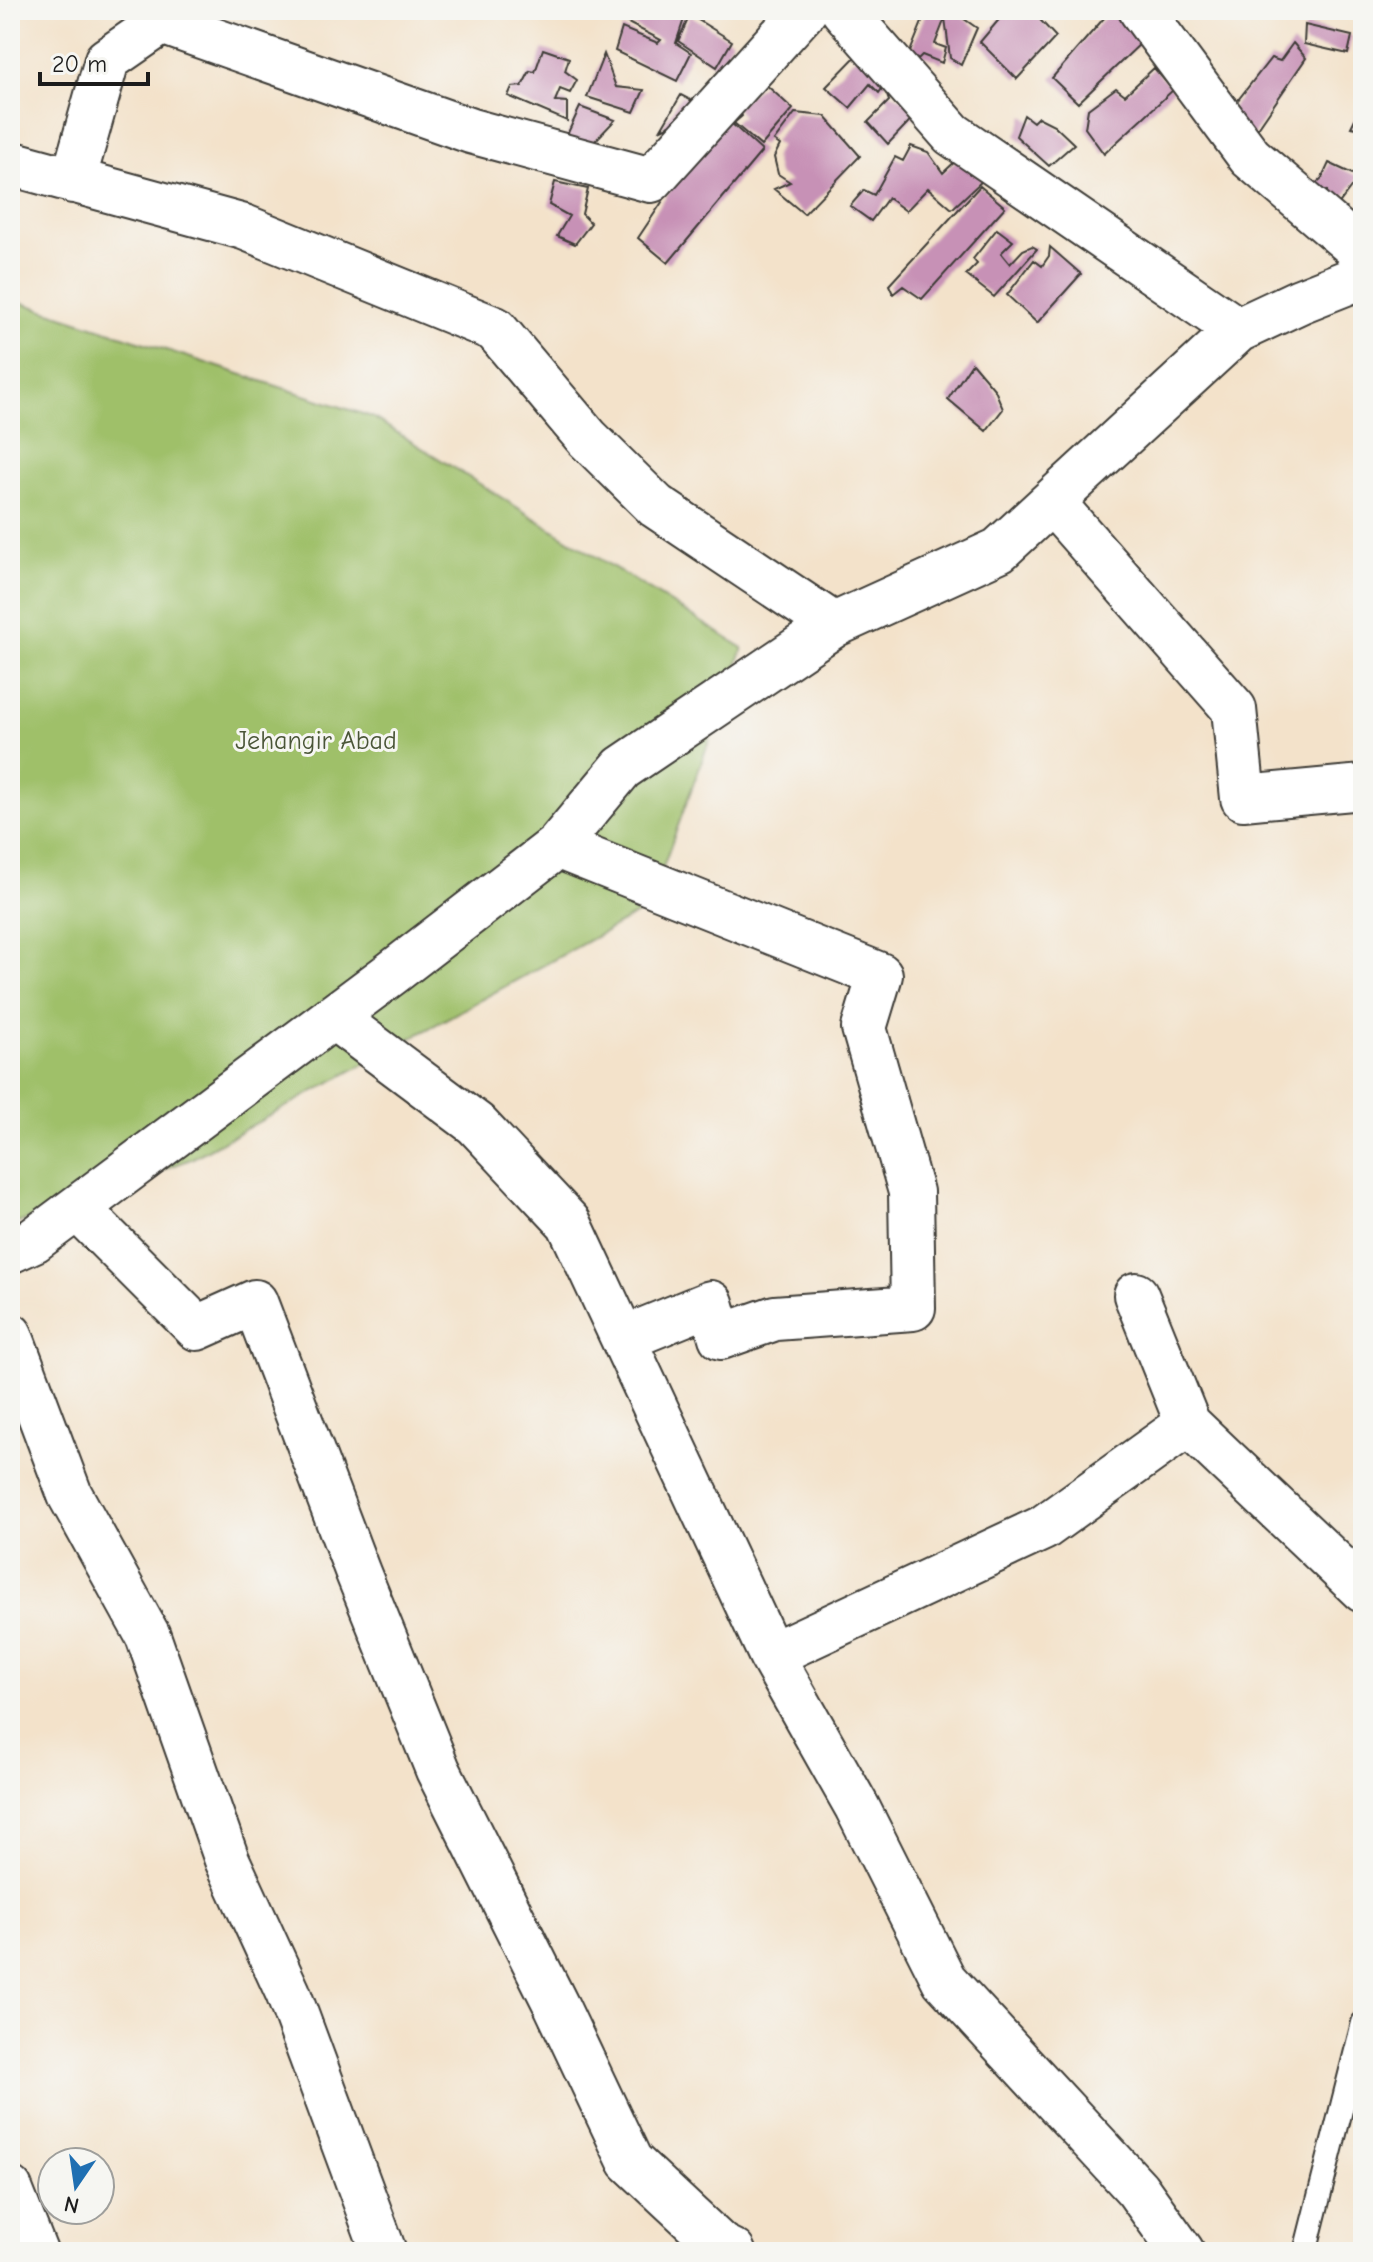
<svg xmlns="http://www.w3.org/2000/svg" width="1373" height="2262" font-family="'Comic Neue',sans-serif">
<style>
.green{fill:#9fc069;stroke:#5e6e42;stroke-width:2}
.building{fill:#c791b6}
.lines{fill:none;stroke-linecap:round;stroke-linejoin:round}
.lane-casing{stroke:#3c3a36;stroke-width:26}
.street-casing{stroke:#3c3a36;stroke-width:48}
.lane{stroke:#fff;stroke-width:22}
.street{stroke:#fff;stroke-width:44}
.labels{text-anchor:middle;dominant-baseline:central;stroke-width:6;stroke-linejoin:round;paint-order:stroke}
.park-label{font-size:26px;fill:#4a5537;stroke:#f6f6f2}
</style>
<rect width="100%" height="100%" fill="#f6f6f2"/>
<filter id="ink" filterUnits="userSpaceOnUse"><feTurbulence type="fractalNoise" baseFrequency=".0125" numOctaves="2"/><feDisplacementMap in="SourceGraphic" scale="16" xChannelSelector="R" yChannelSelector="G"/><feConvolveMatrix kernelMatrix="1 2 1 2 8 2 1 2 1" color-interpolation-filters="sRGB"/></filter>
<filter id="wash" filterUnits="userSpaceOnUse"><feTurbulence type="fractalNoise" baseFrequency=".006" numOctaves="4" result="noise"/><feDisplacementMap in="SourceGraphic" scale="32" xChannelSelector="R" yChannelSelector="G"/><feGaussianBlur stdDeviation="1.8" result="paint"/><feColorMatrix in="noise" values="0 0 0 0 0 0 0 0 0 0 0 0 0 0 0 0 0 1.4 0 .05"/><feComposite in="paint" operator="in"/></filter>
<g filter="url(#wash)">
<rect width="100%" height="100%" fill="#f3e2ca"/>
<path class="green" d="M10,299l362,118 371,231 -95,260 -457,251 -181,67z"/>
<g id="blocks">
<path class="building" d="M631,10h36l17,9 -8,24 15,10 -14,28 -62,-30 7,-23 36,15 3,-3 -35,-18z
M927,10h30l3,6 17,12 -16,37 -11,-7 -5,-40 -10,26 11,4 -4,15 -20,-8 -9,9 -5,-7z
M1007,10h24l25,27 -39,42 -37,-37z
M1111,10l32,31 -65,62 -26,-25z
M690,15l42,26 -15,26 -39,-26z
M1305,25l47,11 -4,18 -44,-10z
M1293,43l13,15 -59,86 -20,-30 44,-56 9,3z
M543,49l26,9 -4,13 12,9 -7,13 -10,-4 -5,12 12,1v19l-59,-25 4,-9 10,-1 8,-15 5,1z
M604,54l12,33 28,3 -10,22 -47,-15z
M857,55l31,25 -9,13 -9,-9 -20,24 -24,-21z
M1154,68l19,22 -69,64 -19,-26 3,-19 28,-21 9,7z
M764,83l29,26 -32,37 -27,-23 8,-7 -6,-10z
M885,90l36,19 -33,35 -20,-22 21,-21z
M699,93l16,12 -54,24 20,-34 13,7z
M1363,103v26l-12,-2z
M580,107l35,13 -22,23 -34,9z
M795,113l30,3 35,40 -56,58 -30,-25 16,-7 -12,-8 -4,-17 6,-12 -6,-4z
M721,114l41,37 -94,112 -30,-25z
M1024,115l9,7 5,-5 16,8 20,19 -25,22 -33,-30z
M911,146l17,6 15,21 17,-16 23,23 -31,29 -24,-21 -22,23 -18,-13 -17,23 -21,-15 14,-16 10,5 21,-38 8,4z
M1329,163l30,14 -25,33 -7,-6v-13l-8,2 -8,-5 11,-10z
M555,182l33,7 -6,25 9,9 -16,21 -18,-8 12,-20 -20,-11z
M980,186l25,21 -83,92 -19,-13 -10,8 -4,-9z
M997,229l16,12 -12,12 9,11 13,-14 9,-4 5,3 -43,48 -28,-22 11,-11 -4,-5z
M1050,247l31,27 -44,49 -30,-28 27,-35 8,6 7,-10z
M972,363l23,27 8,19 -17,22 -38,-32z"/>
</g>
</g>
<g filter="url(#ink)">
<use href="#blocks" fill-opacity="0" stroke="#3c3a36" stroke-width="2"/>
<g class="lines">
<defs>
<path id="lane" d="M1305,2252l58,-229"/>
<path id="street" d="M843,10l109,124 286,196
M1141,10l109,147 113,96
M10,163l234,64 251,102 92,109 69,68 178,119
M73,181l34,-121 55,-38 309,109 180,49 154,-170
M1052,502l182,207 9,89 120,-11
M557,846l323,129 -16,53 47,164 2,116 -138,10 -54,19 -10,-34 -86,35
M333,1017l143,107 93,99 202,432 86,152 87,173 193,209 45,63
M77,1208l120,120 58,-26 103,271 80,197 119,237 73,154 91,85 12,6
M10,1251l24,-11 43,-32 315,-235 165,-127 65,-78 212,-143 165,-75 239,-220 62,-29 63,-25
M1136,1295l52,129 175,166
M10,1335l60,160 78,141 79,224 61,133 96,259
M771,1655l272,-127 145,-104
M10,2189l25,63"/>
</defs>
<use href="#lane" class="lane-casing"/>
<use href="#street" class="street-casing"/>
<use href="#lane" class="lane"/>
<use href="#street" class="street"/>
</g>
</g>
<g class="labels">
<g class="park-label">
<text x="316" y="741">Jehangir Abad</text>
</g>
</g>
<rect width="1373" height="2262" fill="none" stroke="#f6f6f2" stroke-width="40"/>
<g transform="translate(76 2186) rotate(193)"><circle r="38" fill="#f6f6f2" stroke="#9f9f9c" stroke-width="2"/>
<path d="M0-6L14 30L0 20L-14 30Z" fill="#1f6fb2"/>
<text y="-12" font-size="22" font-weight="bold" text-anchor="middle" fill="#1c1c1c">N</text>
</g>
<path d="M40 72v12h108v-12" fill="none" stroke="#1c1c1c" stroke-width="4"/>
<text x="52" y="72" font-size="24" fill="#1c1c1c" stroke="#f6f6f2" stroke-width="6" paint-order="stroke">20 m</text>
</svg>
